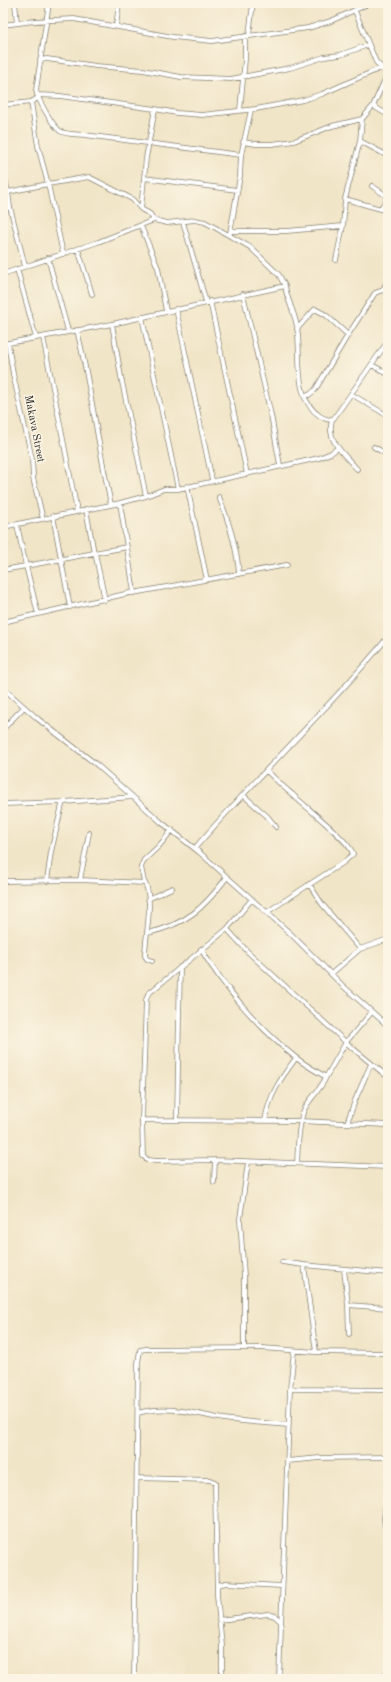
<svg xmlns="http://www.w3.org/2000/svg" width="391" height="1682" font-family="'Old Standard TT',serif">
<style>
.lines{fill:none;stroke-linecap:round;stroke-linejoin:round}
.street-casing{stroke:#868072;stroke-width:5.5}
.highway-casing{stroke:#868072;stroke-width:8}
.street{stroke:#fff;stroke-width:4}
.highway{stroke:#fff;stroke-width:7}
.labels{text-anchor:middle;dominant-baseline:central;stroke-width:3;stroke-linejoin:round;paint-order:stroke}
.street-label{font-size:11px;fill:#1c1c1c;stroke:#fcf5e5}
</style>
<rect width="100%" height="100%" fill="#fcf5e5"/>
<filter id="ink" filterUnits="userSpaceOnUse"><feTurbulence type="fractalNoise" baseFrequency=".025" numOctaves="2"/><feDisplacementMap in="SourceGraphic" scale="8" xChannelSelector="R" yChannelSelector="G"/><feConvolveMatrix kernelMatrix="1 2 1 2 8 2 1 2 1" color-interpolation-filters="sRGB"/></filter>
<filter id="wash" filterUnits="userSpaceOnUse"><feTurbulence type="fractalNoise" baseFrequency=".012" numOctaves="4" result="noise"/><feDisplacementMap in="SourceGraphic" scale="16" xChannelSelector="R" yChannelSelector="G"/><feGaussianBlur stdDeviation="0.9" result="paint"/><feColorMatrix in="noise" values="0 0 0 0 0 0 0 0 0 0 0 0 0 0 0 0 0 1.4 0 .05"/><feComposite in="paint" operator="in"/></filter>
<g filter="url(#wash)">
<rect width="100%" height="100%" fill="#f1e5c7"/>
</g>
<g filter="url(#ink)">
<g class="lines">
<defs>
<path id="street" d="M15,3l2,20
M49,3l-13,87c2,10 16,35 24,41 6,4 18,3 25,4l156,20
M355,11l21,51 12,12
M3,25l31,-4 40,-2 99,18 39,4 96,-13 23,-7 39,-18
M116,26l3,-23
M249,35l4,-32
M40,60l7,-1 49,7 47,4 38,7 50,2 59,-11 34,-11 16,-2 28,-10
M37,95l23,1 95,13 -9,49 -5,51
M3,105l28,-3 7,-4
M373,106l15,9
M155,109l22,4 25,2 54,-6 47,-9 19,-6 59,-26
M240,110l5,-51v-23
M360,141l28,15
M243,142l13,2h16l22,-3 38,-15 30,-7
M3,169l5,23 2,15 15,59
M144,178l93,12
M372,186l16,11
M8,192l40,-8 -10,-38 -7,-44
M345,199l43,12
M381,208l7,-11
M3,210l7,-3
M183,222l23,80
M141,226l17,42 8,43
M231,231h56l56,-5 2,-27 15,-58 2,-22 11,-13 15,-33
M230,233l10,-57 1,-21 10,-45
M78,249l14,45
M63,254l-15,-70 41,-7 43,22 9,10 9,5 4,6 13,3 28,-3 10,2 45,25 29,28 6,11
M48,258l20,73
M336,260l7,-34
M17,269l19,69
M3,274l95,-32 56,-22
M383,290l5,-11
M243,294l28,121 9,50
M210,301l37,173
M176,309l36,171
M142,317l36,172
M112,324l9,53 25,119
M297,329l18,-20 11,6 22,20 -33,55 -6,5h-5
M77,330c14,57 21,116 34,174
M348,335l27,-42 8,-3 5,2
M43,337l34,174
M8,343l5,31 19,85 1,19 10,41
M3,344l109,-20 173,-38c2,14 10,27 12,41 5,28 -5,71 23,89 5,3 9,5 14,2l54,-77
M372,365l16,9
M351,394l37,22
M332,420c-6,21 12,34 25,49
M374,447l14,8
M187,486l20,94
M219,497c10,25 18,49 20,77
M86,509l8,44 33,-6
M53,516l17,91
M3,527l117,-24 26,-7 18,-7h14l141,-31 12,-5 7,-5
M95,553l10,47
M3,570l23,-4 -9,-41
M133,593l154,-28
M38,614l-12,-48 68,-13
M3,622l131,-30 -14,-89
M3,688l35,31 59,46 64,57 38,30 92,82 51,51 46,41
M3,729l21,-22
M243,795l24,21 9,11
M3,804l61,-2
M195,848c62,-72 132,-137 193,-211
M80,880l9,-47
M3,881l77,-1 65,3c9,18 0,53 0,73l2,3 5,2
M47,881l4,-29 11,-47 2,-3 69,-5
M144,882l-3,-15 3,-7 15,-14 13,-16
M309,884l13,20 38,45
M148,899l24,-11
M252,899l-25,30 -79,65 -2,6 -4,120 1,36 5,4 8,1 59,-1 173,7
M267,912l77,-50 9,-8c-3,-13 -49,-48 -61,-60 -9,-7 -17,-15 -25,-23
M227,929l21,23 102,94 38,31
M148,933c39,-9 56,-25 79,-56
M201,949c22,38 60,81 94,108 10,8 21,14 31,20l20,-35 26,-30
M331,974l29,-25 28,-10
M177,1119l3,-152
M142,1120l158,1 88,4
M265,1121c4,-26 16,-43 31,-63
M347,1123l9,-25 15,-34
M297,1163c1,-15 1,-42 8,-55 6,-11 16,-19 21,-31
M214,1182l1,-22
M282,1262l22,3
M344,1269l4,36 40,3
M348,1305l1,29
M244,1347v-70l-4,-58 8,-57
M294,1351l-4,38 98,1
M316,1352l-12,-87 84,8
M138,1413c29,-9 57,1 86,6 21,3 43,4 65,6
M287,1461l33,-3 68,-1
M138,1478l72,2 5,2 2,113 5,51v33
M388,1486l-4,33 1,7 3,1
M217,1585l9,-2 55,3
M219,1620l49,-6 7,2 5,5
M134,1679l4,-316 2,-13 6,-1 116,-1 54,4 72,1
M279,1679l11,-290"/>
<path id="highway" d="M381,1679l7,-5"/>
</defs>
<use href="#street" class="street-casing"/>
<use href="#highway" class="highway-casing"/>
<use href="#street" class="street"/>
<use href="#highway" class="highway"/>
</g>
</g>
<g class="labels">
<g class="street-label">
<text transform="translate(34 429) rotate(79)">Makava Street</text>
</g>
</g>
<rect width="391" height="1682" fill="none" stroke="#fcf5e5" stroke-width="16"/>
</svg>
